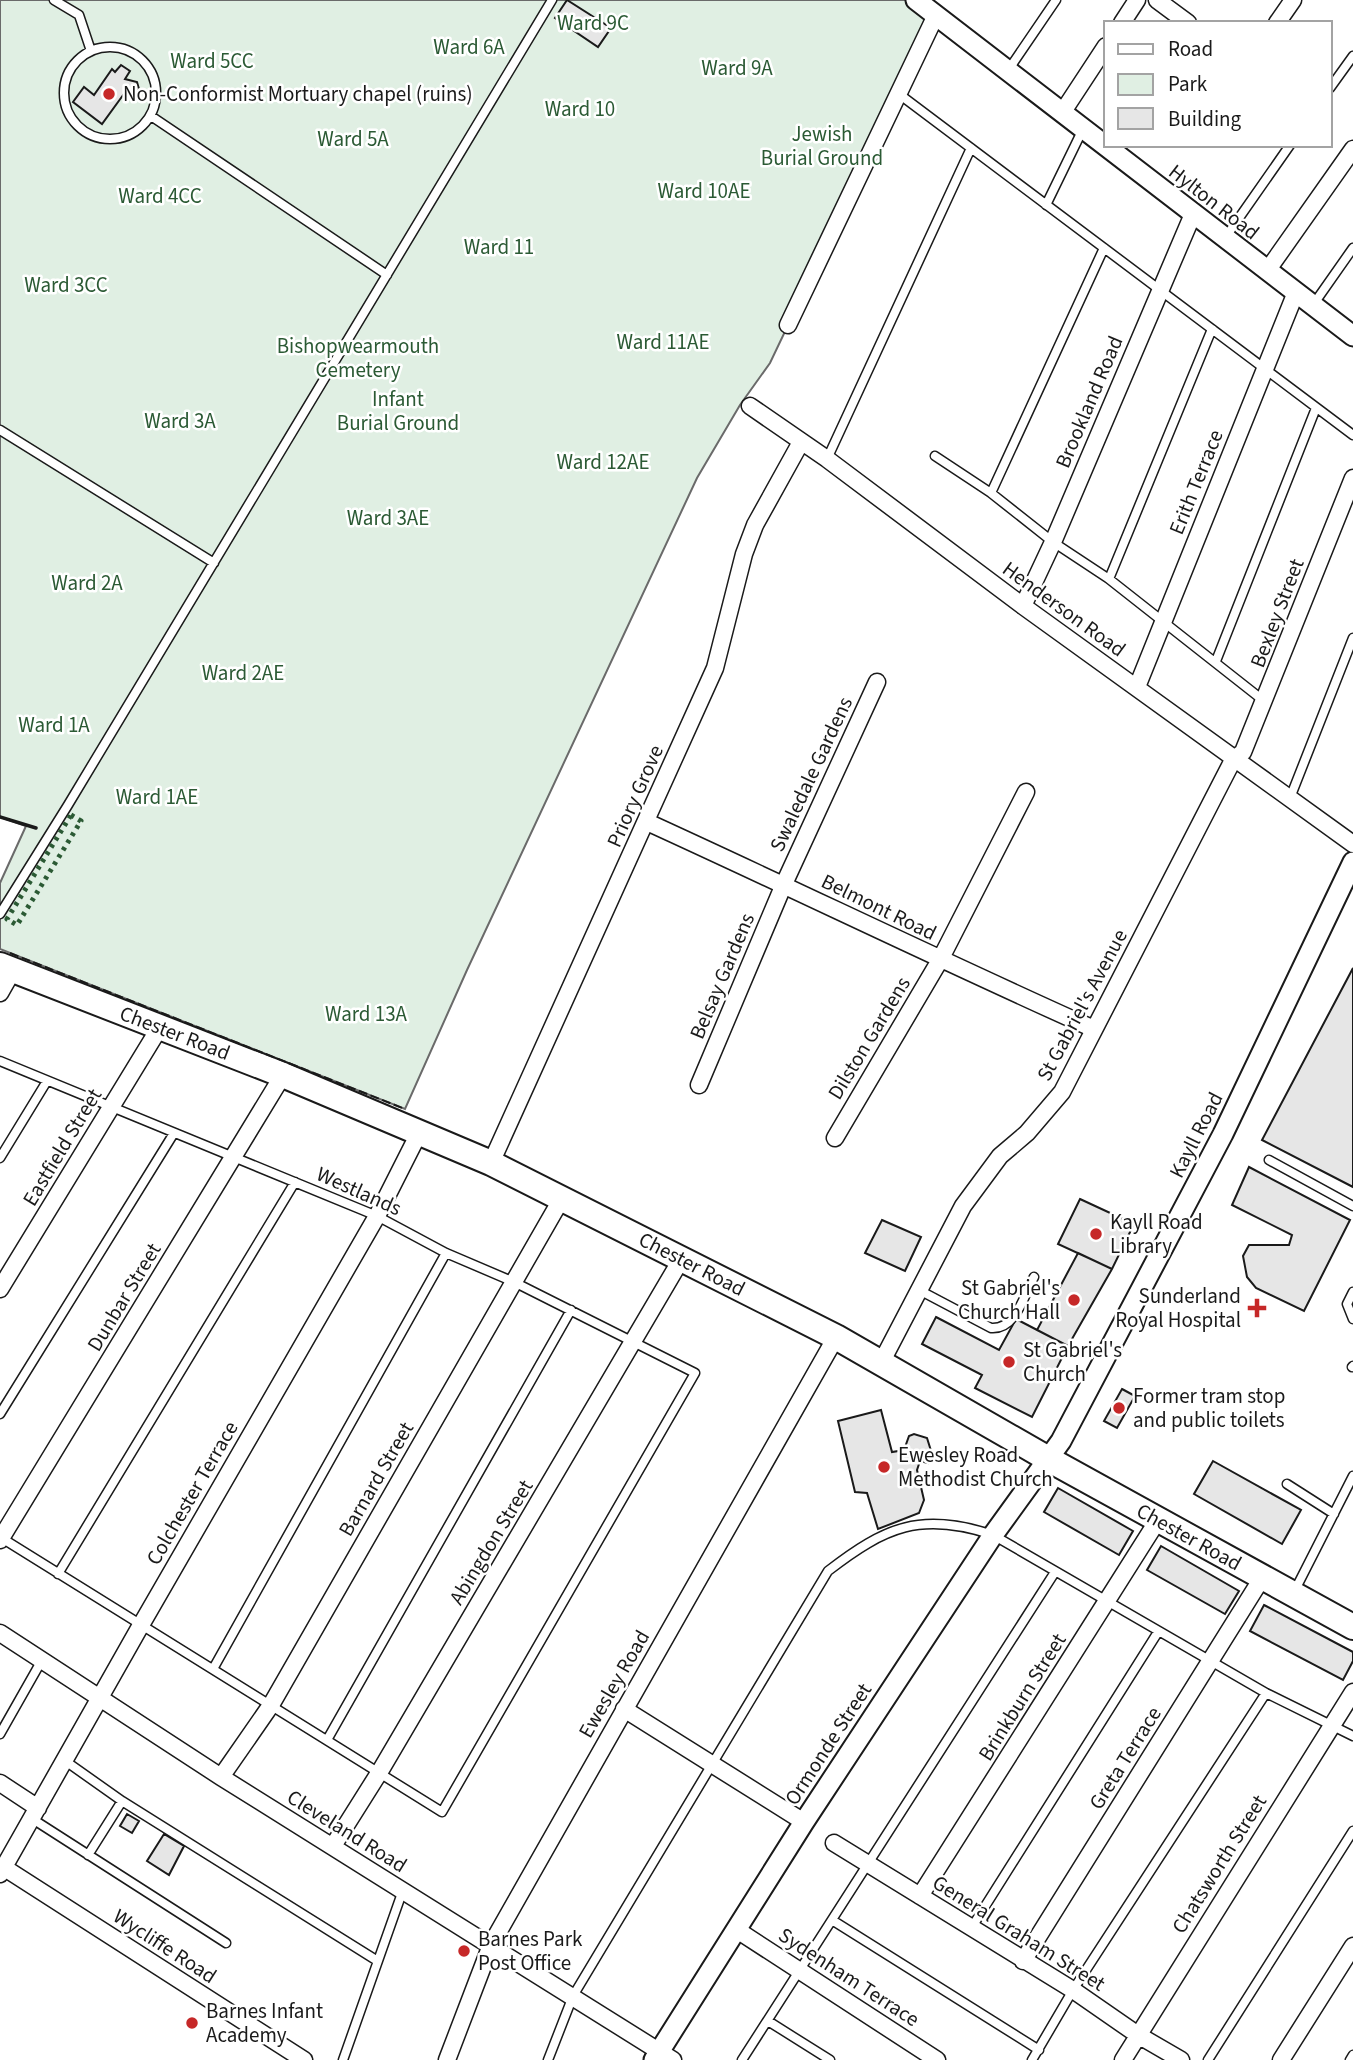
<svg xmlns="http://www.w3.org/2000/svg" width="1353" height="2060" font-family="'Source Sans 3',sans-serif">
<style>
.green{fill:#e0efe3;stroke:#6a6a6a;stroke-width:2}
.building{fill:#e6e6e6;stroke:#1a1a1a;stroke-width:2}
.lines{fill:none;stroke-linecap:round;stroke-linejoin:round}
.service-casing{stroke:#1a1a1a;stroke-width:11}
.minor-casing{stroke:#1a1a1a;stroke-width:19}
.tertiary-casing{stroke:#1a1a1a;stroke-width:23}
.primary-casing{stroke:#1a1a1a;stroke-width:28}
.service{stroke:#fff;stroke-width:8}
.minor{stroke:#fff;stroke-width:16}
.tertiary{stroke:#fff;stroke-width:19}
.primary{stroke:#fff;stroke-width:24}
.hedge{stroke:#2b5a34;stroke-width:5;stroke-dasharray:3.5 5;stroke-linecap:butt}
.fence{stroke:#1a1a1a;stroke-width:2;stroke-dasharray:9 3.5;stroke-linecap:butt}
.wall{stroke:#1a1a1a;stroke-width:3.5}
.poi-dot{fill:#c62828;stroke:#fff;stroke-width:2.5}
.labels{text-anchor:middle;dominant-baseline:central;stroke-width:5;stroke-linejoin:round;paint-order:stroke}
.park-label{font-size:21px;fill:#2b5a34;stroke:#fff}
.poi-label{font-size:21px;fill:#1a1a1a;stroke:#fff;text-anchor:start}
.street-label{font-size:21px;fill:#1a1a1a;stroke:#fff}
</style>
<rect width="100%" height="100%" fill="#fff"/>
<path class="green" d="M0,0h916l20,15 -166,348 -30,42 -43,73 -230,492 -62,139 -405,-160v-66l26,-57 -26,-9z"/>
<path class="building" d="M567,0l44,28 -13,19 -43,-29z
M121,65l9,6 -5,8 12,3 2,7 -3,4 -10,-2 -24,33 -29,-22 11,-15 10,8 18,-26 3,3z
M1353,968v219l-91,-47z
M1249,1167l101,53 -46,91 -48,-23 -9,-11 -4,-21 6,-11h40l3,-10 -60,-30z
M1080,1199l54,25 -22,45 -54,-25z
M882,1220l39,17 -16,34 -40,-18z
M1078,1253l34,16 -44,77 -31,-16z
M936,1317l63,33 17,-31 52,27 -36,71 -57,-29 7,-13 -60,-31z
M1122,1389l13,7 -18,32 -13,-7z
M881,1410l11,42 12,-2 5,-14 5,-2 13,4 5,16 -4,9 -8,-2 -3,9 7,30 -5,13 -41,16 -11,-36 -12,-1 -17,-71z
M1213,1461l88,49 -19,34 -88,-50z
M1058,1488l75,43 -14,24 -75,-43z
M1161,1546l78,45 -14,23 -78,-44z
M1264,1605l89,47v9l-10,19 -93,-49z
M127,1814l12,7 -7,12 -12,-7z
M164,1834l20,12 -15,29 -22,-14z"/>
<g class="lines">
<defs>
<path id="service" d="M54,0l25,15 12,36
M64 93a46 46 0 1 1 92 0a46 46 0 1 1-92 0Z
M1009,69l47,-69
M1330,88l23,-32
M899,94l454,341
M151,116l236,159
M1046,205l37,-76
M1225,238l65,-93
M1313,305l40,-57
M0,430l214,133
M935,456l56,37 62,49 56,37 155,122
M827,459l144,-311
M991,493l113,-245
M1109,579l103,-250
M1216,661l100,-253
M1290,798l63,-160
M0,914l68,-109 484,-805
M0,1061l377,155 69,37 68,29 181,91 -253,439 -442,-275
M0,1158l47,-77
M1269,1160l84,46
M919,1290l72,38c25,2 33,-33 43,-51
M1353,1292l-6,12 6,15
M1352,1367l1,-1
M0,1414l174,-281
M1287,1484l47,30
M58,1574l237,-392
M1294,1592l59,-116
M213,1669l233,-416
M0,1734l42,-74
M327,1740l244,-430
M64,1760l58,41 254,159
M31,1818l195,125
M88,1855l34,-54
M832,1920l207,130
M972,1927l186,-295
M768,2021l62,39
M343,2060l60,-170
M548,2060l25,-64 255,-425c57,-44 93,-60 165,-36l273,158 87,43
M742,2060l313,-488
M1032,2060l41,-70 193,-297
M1208,2060l145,-229
M1350,2060l3,-5"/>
<path id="minor" d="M1157,0l31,23
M1122,23l15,-23
M1277,23l16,-23
M1062,113l44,-67
M1267,271l86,-122
M788,325l148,-310
M750,406l77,53 196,147 330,238
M1023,606l30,-64 140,-328
M1137,687l159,-395
M647,822c149,68 297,140 447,207
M0,993l13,-23
M699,1085l85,-201 93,-202
M835,1138l105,-178 86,-168
M491,1163l224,-495 29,-114 11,-29 46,-83
M0,1289l160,-262
M881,1363l82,-157 37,-50 27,-23 35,-41 171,-332 10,-8 110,-274
M0,1540l283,-465
M0,1633l221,144 452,283
M624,1709l180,113
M221,1777l50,-72 291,-507
M0,1783l38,25
M834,1843l239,147 65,45 43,25
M333,1846l46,-73 303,-515
M3,1867l301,193
M0,1874l141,-249 236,-409 42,-83
M920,1896l238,-376
M737,1930l200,130
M1023,1961l239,-383
M447,2060l44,-115 345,-608
M1123,2060l230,-368
M1281,2060l72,-114"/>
<path id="tertiary" d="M916,0l437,336
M654,2060l150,-238 189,-287 68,-94 162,-307 130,-272"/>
<path id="primary" d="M0,965l283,110 208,88 345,174 214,123 303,167"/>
</defs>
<use href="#service" class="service-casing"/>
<use href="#minor" class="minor-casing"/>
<use href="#tertiary" class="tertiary-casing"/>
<use href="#primary" class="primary-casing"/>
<use href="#service" class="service"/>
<use href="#minor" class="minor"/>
<use href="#tertiary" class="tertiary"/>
<use href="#primary" class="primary"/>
<path class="hedge" d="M71,815l10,6 -64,104 -10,-6z"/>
<path class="fence" d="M10,953l395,156"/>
<path class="wall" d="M0,817l36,11"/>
</g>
<g class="poi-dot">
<circle cx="109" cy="94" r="7"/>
<circle cx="1096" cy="1234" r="7"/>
<circle cx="1074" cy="1300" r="7"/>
<path d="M1253.5 1297.5h7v7h7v7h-7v7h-7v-7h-7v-7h7z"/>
<circle cx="1009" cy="1362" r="7"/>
<circle cx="1119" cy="1408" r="7"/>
<circle cx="884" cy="1467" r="7"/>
<circle cx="464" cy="1951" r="7"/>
<circle cx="192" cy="2023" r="7"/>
</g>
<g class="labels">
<g class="park-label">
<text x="593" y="23">Ward 9C</text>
<text x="469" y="47">Ward 6A</text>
<text x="212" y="61">Ward 5CC</text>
<text x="737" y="68">Ward 9A</text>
<text x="580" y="109">Ward 10</text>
<text x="822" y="134">Jewish<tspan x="822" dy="24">Burial Ground</tspan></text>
<text x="353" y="139">Ward 5A</text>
<text x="704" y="191">Ward 10AE</text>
<text x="160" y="196">Ward 4CC</text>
<text x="499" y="247">Ward 11</text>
<text x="66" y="285">Ward 3CC</text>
<text x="663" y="342">Ward 11AE</text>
<text x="358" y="346">Bishopwearmouth<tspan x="358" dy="24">Cemetery</tspan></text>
<text x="398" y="399">Infant<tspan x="398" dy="24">Burial Ground</tspan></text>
<text x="180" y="421">Ward 3A</text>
<text x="603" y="462">Ward 12AE</text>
<text x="388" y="518">Ward 3AE</text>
<text x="87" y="583">Ward 2A</text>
<text x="243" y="673">Ward 2AE</text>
<text x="54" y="725">Ward 1A</text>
<text x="157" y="797">Ward 1AE</text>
<text x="366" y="1014">Ward 13A</text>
</g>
<g class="poi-label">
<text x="123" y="94">Non-Conformist Mortuary chapel (ruins)</text>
<text x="1110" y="1222">Kayll Road<tspan x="1110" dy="24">Library</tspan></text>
<text x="1060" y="1288" text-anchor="end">St Gabriel's<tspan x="1060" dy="24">Church Hall</tspan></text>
<text x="1241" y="1296" text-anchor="end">Sunderland<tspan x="1241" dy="24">Royal Hospital</tspan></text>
<text x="1023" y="1350">St Gabriel's<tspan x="1023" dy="24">Church</tspan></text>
<text x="1133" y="1396">Former tram stop<tspan x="1133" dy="24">and public toilets</tspan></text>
<text x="898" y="1455">Ewesley Road<tspan x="898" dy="24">Methodist Church</tspan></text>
<text x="478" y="1939">Barnes Park<tspan x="478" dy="24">Post Office</tspan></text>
<text x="206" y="2011">Barnes Infant<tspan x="206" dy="24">Academy</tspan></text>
</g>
<g class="street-label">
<text transform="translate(1214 202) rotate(38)">Hylton Road</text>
<text transform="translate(1089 402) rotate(-67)">Brookland Road</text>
<text transform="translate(1196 482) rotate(-68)">Erith Terrace</text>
<text transform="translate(1064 609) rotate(36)">Henderson Road</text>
<text transform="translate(1277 613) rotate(-69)">Bexley Street</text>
<text transform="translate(811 774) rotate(-65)">Swaledale Gardens</text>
<text transform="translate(635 796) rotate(-66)">Priory Grove</text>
<text transform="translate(879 907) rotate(26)">Belmont Road</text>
<text transform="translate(722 976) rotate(-67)">Belsay Gardens</text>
<text transform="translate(1082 1005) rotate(-62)">St Gabriel's Avenue</text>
<text transform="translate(175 1033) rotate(21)">Chester Road</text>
<text transform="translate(869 1038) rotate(-59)">Dilston Gardens</text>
<text transform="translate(1196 1135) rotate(-63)">Kayll Road</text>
<text transform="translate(62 1147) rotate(-59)">Eastfield Street</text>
<text transform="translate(359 1191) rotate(24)">Westlands</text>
<text transform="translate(692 1264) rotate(27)">Chester Road</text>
<text transform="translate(124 1297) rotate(-59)">Dunbar Street</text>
<text transform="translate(376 1479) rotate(-60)">Barnard Street</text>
<text transform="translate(192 1493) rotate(-60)">Colchester Terrace</text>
<text transform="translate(1189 1537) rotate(29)">Chester Road</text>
<text transform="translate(491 1542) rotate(-59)">Abingdon Street</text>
<text transform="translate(614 1684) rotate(-60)">Ewesley Road</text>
<text transform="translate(1022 1697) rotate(-58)">Brinkburn Street</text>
<text transform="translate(828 1744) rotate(-57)">Ormonde Street</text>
<text transform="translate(1125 1758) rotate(-58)">Greta Terrace</text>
<text transform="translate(347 1831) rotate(32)">Cleveland Road</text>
<text transform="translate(1219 1864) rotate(-58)">Chatsworth Street</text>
<text transform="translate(1019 1933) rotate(32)">General Graham Street</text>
<text transform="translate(165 1946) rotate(33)">Wycliffe Road</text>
<text transform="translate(849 1977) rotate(33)">Sydenham Terrace</text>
</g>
</g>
<rect x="1104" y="21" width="228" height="126" fill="#ffffff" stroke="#a3a3a3" stroke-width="2"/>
<rect x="1118" y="44" width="35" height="10" fill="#ffffff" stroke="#a3a3a3" stroke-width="2"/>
<text x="1168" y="56" font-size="21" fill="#1a1a1a">Road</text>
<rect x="1118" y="74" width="35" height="21" fill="#e0efe3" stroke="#a3a3a3" stroke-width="2"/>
<text x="1168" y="91" font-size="21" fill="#1a1a1a">Park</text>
<rect x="1118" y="108" width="35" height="21" fill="#e6e6e6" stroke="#a3a3a3" stroke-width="2"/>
<text x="1168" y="126" font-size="21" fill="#1a1a1a">Building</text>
</svg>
